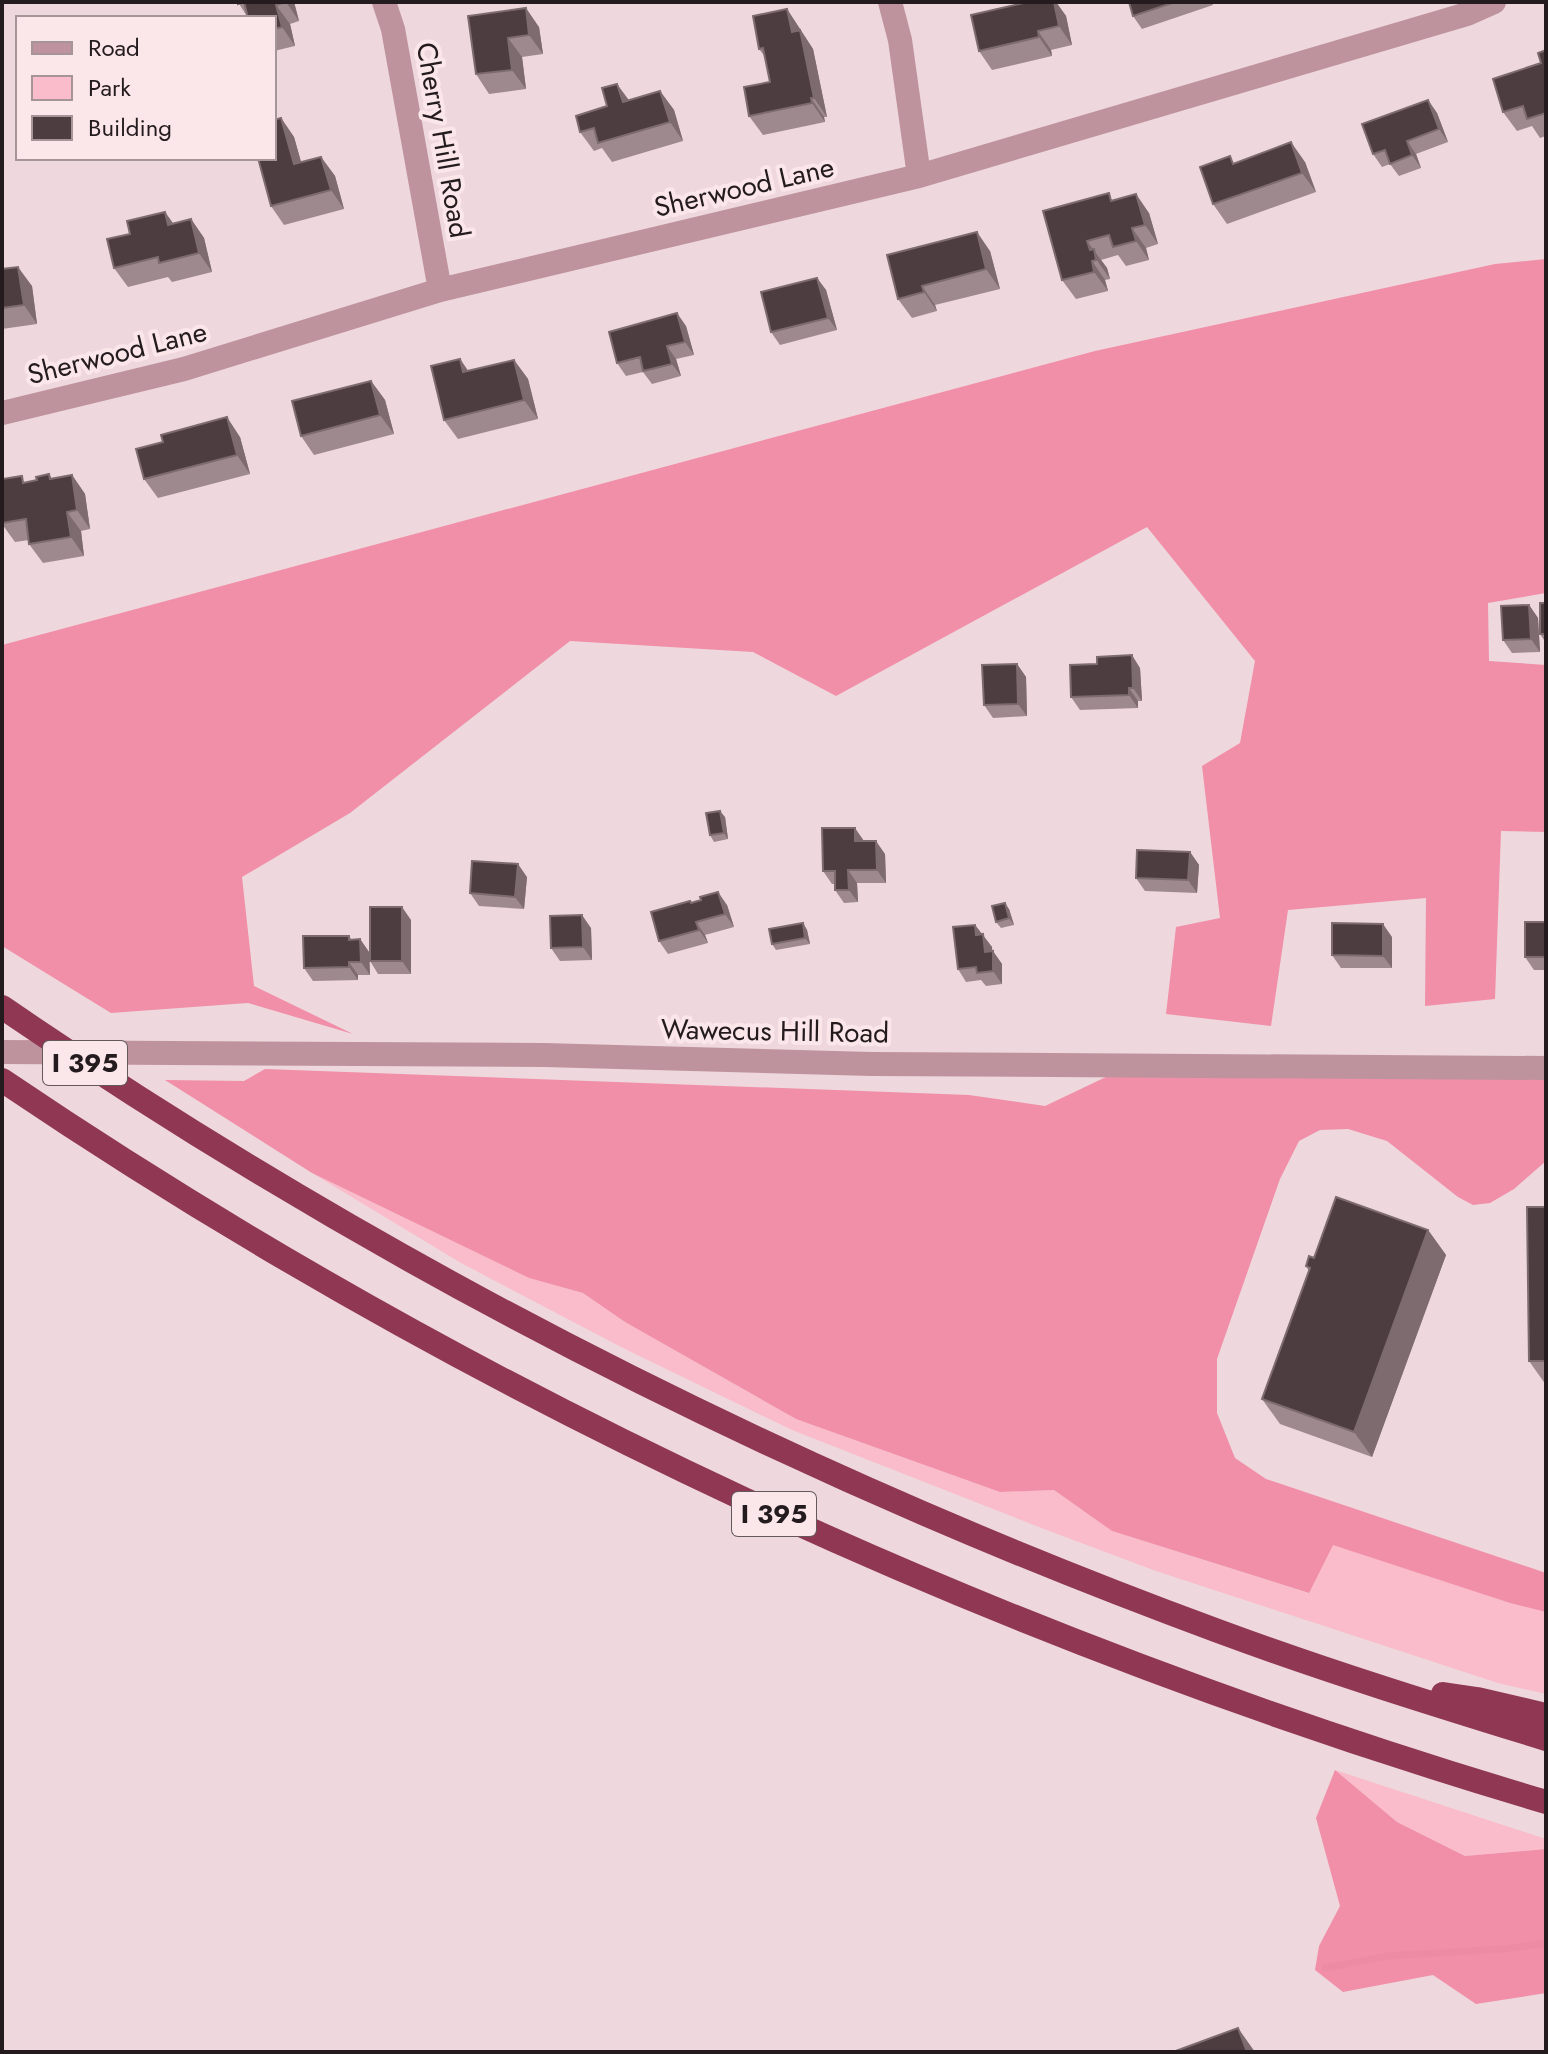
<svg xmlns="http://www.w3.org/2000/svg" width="1548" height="2054" font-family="Jost,sans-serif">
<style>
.green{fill:#fabbca}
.forest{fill:#f18ea8}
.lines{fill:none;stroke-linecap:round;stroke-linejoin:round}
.stream{stroke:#ed8ba5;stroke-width:7}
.minor{stroke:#bf939d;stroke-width:24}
.highway{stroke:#903853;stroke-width:24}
.wall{fill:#9e8a8e}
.shaded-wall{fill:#7d6b6f}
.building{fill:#4d3c40;stroke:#7d6b6f;stroke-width:2}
.labels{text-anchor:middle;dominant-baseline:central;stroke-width:8;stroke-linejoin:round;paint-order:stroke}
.shield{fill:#fbe6ea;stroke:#64585a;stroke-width:2}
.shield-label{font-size:26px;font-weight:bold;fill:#231b1d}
.street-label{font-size:28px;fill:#231b1d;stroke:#fbe6ea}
</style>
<rect width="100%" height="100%" fill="#eed8dd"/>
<path class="green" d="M312,1173l217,105 54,15 42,29 171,97 204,73 54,-2 58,41 196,62 24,-49 178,59 36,9v82l-48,-11 -342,-112 -112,-42 -252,-99 -169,-82 -162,-85z
M1335,1770l211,69v10l-81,7 -68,-34z"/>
<path class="forest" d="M1546,259v334l-58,10 1,58 57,4v167l-45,-1 -6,168 -70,7 1,-108 -138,12 -17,116 -105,-12 10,-87 44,-9 -18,-152 38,-23 15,-82 -108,-134 -311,169 -83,-44 -183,-11 -220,172 -108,64 12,109 99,48 -105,-31 -137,10 -109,-67v-301l1093,-294 400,-87z
M265,1069l704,26 76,11 63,-30 438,-4v89l-32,28 -24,14 -17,2 -15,-8 -71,-56 -39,-12 -28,1 -21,11 -19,38 -63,180v54l18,45 31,21 280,94v39l-36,-9 -177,-58 -24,48 -197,-62 -58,-41 -54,2 -204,-73 -171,-97 -42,-29 -54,-15 -217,-105 -147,-93 79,1z
M1335,1770l62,52 68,34 81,-7v144l-70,11 -43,-29 -90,17 -28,-22 4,-24 21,-40 -24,-88z"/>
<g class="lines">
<path class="stream" d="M1325,1968l63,-12 116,-7 42,-6"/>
<path class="minor" d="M384,2l9,27 47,261
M890,2l10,38 19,136
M2,413l182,-44 256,-79 479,-114 548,-162 27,-12
M2,1052l542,3 327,9 675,4"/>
<path class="highway" d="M2,1007c378,259 787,466 1216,624 108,40 218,74 328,108
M2,1080c473,320 997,560 1544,722
M1443,1694l34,5 69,16"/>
</g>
<path class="wall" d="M238,2h56l5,19 -9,3 5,22 -21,5v-33h-26z
M1028,2h28l10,14 6,29 -21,5 1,6 -60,14 -13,-19z
M1129,2h83l1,3 -71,24 -9,-13z
M787,9l26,40 14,68h-3l1,5 -62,13 -14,-19 21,-34 -4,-24 -7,-9z
M468,16l71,11 4,27 -21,3 4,32 -37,5 -13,-20z
M1546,50v86l-6,2 -8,-12 -15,5 -14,-19 38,-49z
M660,91l14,19 9,31 -71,21 -10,-14 -8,3 -14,-19 27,-26z
M1428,100l9,13 11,29 -32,12 5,14 -22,8 -9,-12 -8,3 -9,-13z
M281,118l13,19 7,25 20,-5 14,19 9,33 -60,16 -13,-19z
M1305,162l11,30 -89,32 -14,-20 21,-41z
M1113,200l36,13 9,31 -12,4 3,12 -23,6 -8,-11 -17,5 6,8 3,11 -5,1 3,11 -32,8 -14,-19z
M165,212l8,11 18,-4 13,19 8,34 -40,10 -4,-5 -40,10 -14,-19 16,-34z
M990,251l10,38 -65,16 2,6 -25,7 -14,-19z
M2,269l30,17 5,38 -35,5z
M817,278l9,12 11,40 -57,15 -9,-13z
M686,326l8,29 -18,4 5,17 -29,8 -9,-12 -17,4 -9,-13z
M460,359l8,12 46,-11 14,19 10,40 -80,20 -14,-19z
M371,381l14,19 9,34 -80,21 -13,-19z
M240,437l10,37 -92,24 -14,-19z
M49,474l3,5 20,-4 13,19 5,35 -9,2 3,25 -41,7 -14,-19v-4l-14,2 -13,-18 24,-42 11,-2z
M1546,603v40l-6,-9z
M1529,605l9,13 2,34 -28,1 -9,-13z
M1017,664l9,13 1,39 -34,2 -9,-13z
M1140,668l2,33h-4v7l-58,2 -9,-13z
M725,817l3,22 -14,3 -4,-7z
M864,841l21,13 1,29h-29l1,19 -14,1 -9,-13v-6h-3l-9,-13z
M1190,852l9,13 -2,28 -52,-2 -9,-13z
M527,877l-3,32 -45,-3 -9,-13z
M691,903l36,2 7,22 -29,8 3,8 -40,11 -9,-13z
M1009,909l5,16 -13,3 -5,-6z
M411,920v54h-33l-8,-13z
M1546,922v48h-12l-9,-13z
M803,923l4,7 3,14 -34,6 -4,-6z
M975,925l17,22v4l10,13v20l-16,2 -5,-6 -15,2 -8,-13z
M591,928l1,32 -32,1 -9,-13z
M349,936l3,4 8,-1 9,13 1,23h-12v5l-45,1 -9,-13z
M1392,937v31h-51l-9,-13z
M1546,1207v178l-17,-24z
M1428,1230l18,25 -74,202 -92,-33 -18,-25 47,-128 -3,-5 8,-8z"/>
<path class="shaded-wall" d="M286,2h8l5,19z
M1054,2h2l10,14 6,29 -13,-19z
M276,5l14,19 5,22 -13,-19z
M526,8l13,19 4,27 -14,-19z
M787,9l26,40 14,68 -13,-19 -22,-66z
M1038,31l13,19 1,6 -13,-19z
M508,38l14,19 4,32 -14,-19z
M617,84l14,19 -8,-1z
M660,91l14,19 9,31 -13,-19z
M811,98l13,19 1,5 -13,-19z
M1428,100l9,13 11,29 -9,-13z
M281,118l13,19 13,46 -13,-19z
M1407,141l9,13 5,14 -9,-13z
M1291,142l14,20 11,30 -14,-19z
M321,157l14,19 9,33 -13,-19z
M1136,194l13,19 9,31 -13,-19z
M165,212l13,19 -10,-6z
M191,219l13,19 8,34 -13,-19z
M1132,228l14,20 3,12 -13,-19z
M977,232l13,19 10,38 -14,-20z
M1087,241l20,27 3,11 -20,-29z
M1092,261l13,19 3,11 -14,-19z
M18,267l14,19 5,38 -13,-19z
M817,278l9,12 11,40 -9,-12z
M922,286l13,19 2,6 -13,-19z
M677,313l9,13 8,29 -9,-13z
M667,346l9,13 5,17 -9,-12z
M460,359l13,19 -10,-6z
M514,360l14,19 10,40 -14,-19z
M371,381l14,19 9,34 -14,-19z
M227,417l13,20 10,37 -13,-19z
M72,475l13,19 5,35 -13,-19z
M67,512l14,19 3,25 -13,-19z
M1529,605l9,13 2,34 -9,-13z
M1132,655l8,13 2,33 -9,-13z
M1017,664l9,13 1,39 -9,-12z
M1129,688l9,13v7l-9,-13z
M720,811l5,6 3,22 -4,-6z
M855,828l9,13h-9z
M876,841l9,13 1,29 -9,-13z
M1190,852l9,13 -2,28 -9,-13z
M518,864l9,13 -3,32 -9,-12z
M848,870l9,13 1,19 -9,-12z
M718,892l9,13 7,22 -9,-13z
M1005,903l4,6 5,16 -5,-7z
M402,907l9,13v54l-9,-13z
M582,915l9,13 1,32 -9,-13z
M696,922l9,13 3,8 -9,-13z
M803,923l4,7 3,14 -5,-6z
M1383,924l9,13v31l-9,-12z
M975,925l17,22 1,12v-8l9,13v20l-9,-13 -17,-36z
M360,939l9,13 1,23 -9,-13z
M349,962l9,13v5l-9,-13z
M1428,1230l18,25 -74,202 -18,-25z
M1238,2028l17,24h-8z"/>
<path class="building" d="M238,2h48l-10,3 6,22 -8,2v-11h-26l-4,-16 -6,2z
M1028,2h26l5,24 -21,5 1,6 -60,14 -8,-36z
M1129,2h46l-42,14z
M526,8l3,27 -21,3 4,32 -36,4 -8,-58z
M787,9l5,23 8,-2 14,68h-3l1,5 -63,13 -5,-29 26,-5 -7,-34 -4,1 -6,-33z
M1546,50v63l-19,6 -4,-13 -20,6 -10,-33 48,-16 -3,-10z
M617,84l6,18 37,-11 10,31 -72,21 -4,-15 -14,4 -4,-16 31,-10 -5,-18z
M1428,100l11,29 -32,12 5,14 -22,9 -5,-14 -12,4 -11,-30z
M281,118l13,46 27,-7 10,33 -60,16 -13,-48h16v-38z
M1291,142l11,31 -89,31 -13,-37 30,-11 3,8z
M1109,193l2,8 25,-7 9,31 -13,3 4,13 -23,6 -4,-12 -22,6 3,9 4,-1 2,11 -4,1 2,11 -32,8 -19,-69z
M165,212l3,13 23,-6 8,34 -40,10 -1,-6 -44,11 -7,-29 23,-5 -3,-13z
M977,232l9,37 -64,17 2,6 -26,7 -11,-44z
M18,267l6,38 -22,3v-39z
M817,278l11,40 -57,14 -10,-40z
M677,313l8,29 -18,4 5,18 -29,7 -3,-14 -23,6 -8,-31z
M460,359l3,13 51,-12 10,40 -80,20 -13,-54z
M371,381l9,34 -79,21 -9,-35z
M227,417l10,38 -93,24 -8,-30 27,-7 -2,-7z
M49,474l1,5 22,-4 5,35 -10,2 4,25 -42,7 -3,-25 -24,4v-44l20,-3 1,7 14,-3 -1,-3z
M1540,603h6v31h-6z
M1529,605l2,34 -28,1 -2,-34z
M1132,655l1,33h-4v7l-58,2 -1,-32 27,-1v-7z
M1017,664l1,40 -34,1 -2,-40z
M720,811l4,22 -14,2 -4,-22z
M822,828h33v13h21l1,29h-29l1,20h-14v-19h-12z
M1137,850l53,2 -2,28 -52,-2z
M472,861l46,3 -3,33 -45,-4z
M718,892l7,22 -29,8 3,8 -40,11 -8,-29 39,-11 1,2 10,-3 -1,-3z
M1005,903l4,15 -13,4 -4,-16z
M370,907h32v54h-32z
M582,915l1,32 -32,1 -1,-32z
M1525,922h21v35h-21z
M803,923l2,15 -33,6 -3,-15z
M1332,923l51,1v32l-51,-1z
M975,925l1,10 7,-1 2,18 8,-1v20l-16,2 -1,-6 -18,2 -5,-42z
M303,936h46v4l11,-1 1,23h-12v5l-45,1z
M1336,1197l92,33 -74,202 -92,-33 48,-131 -4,-2 3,-10 5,2z
M1527,1207h19v154h-17z
M1238,2028l9,24h-74z"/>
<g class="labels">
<g class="shield">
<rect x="43" y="1041" width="84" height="44" rx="6"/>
<rect x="732" y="1492" width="84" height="44" rx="6"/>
</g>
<g class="shield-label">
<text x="85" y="1063">I 395</text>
<text x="774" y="1514">I 395</text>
</g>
<g class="street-label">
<text transform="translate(443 140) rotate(80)">Cherry Hill Road</text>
<text transform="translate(744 187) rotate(-13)">Sherwood Lane</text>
<text transform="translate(117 353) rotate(-14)">Sherwood Lane</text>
<text transform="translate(775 1031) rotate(1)">Wawecus Hill Road</text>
</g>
</g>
<rect width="1548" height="2054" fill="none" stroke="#231b1d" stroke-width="8"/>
<rect x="16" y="16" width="260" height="144" fill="#fbe6ea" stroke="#a59598" stroke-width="2"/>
<rect x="32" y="42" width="40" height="12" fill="#bf939d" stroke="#a59598" stroke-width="2"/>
<text x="88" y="56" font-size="24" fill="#231b1d">Road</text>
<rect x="32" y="76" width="40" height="24" fill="#fabbca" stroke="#a59598" stroke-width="2"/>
<text x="88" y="96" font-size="24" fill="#231b1d">Park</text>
<rect x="32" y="116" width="40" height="24" fill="#4d3c40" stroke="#a59598" stroke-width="2"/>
<text x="88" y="136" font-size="24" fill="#231b1d">Building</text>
</svg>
